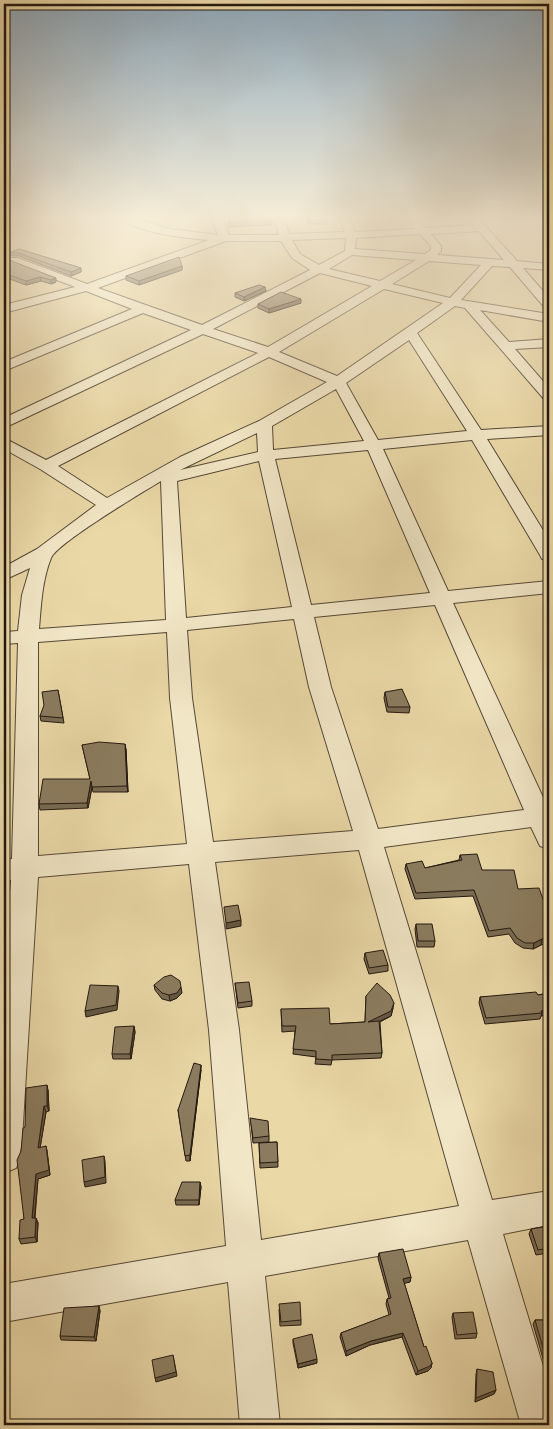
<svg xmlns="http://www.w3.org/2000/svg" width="553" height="1429" font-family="Alegreya,serif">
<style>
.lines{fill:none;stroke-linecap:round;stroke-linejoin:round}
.minor-casing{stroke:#564836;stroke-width:2}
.minor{fill:#f1e6c6;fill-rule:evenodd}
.wall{fill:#786b52;stroke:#241810}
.shaded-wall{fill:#615742;stroke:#241810}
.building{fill:#8b7c5f;stroke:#241810}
</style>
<rect width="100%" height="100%" fill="#ead8a7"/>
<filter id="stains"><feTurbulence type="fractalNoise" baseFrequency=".004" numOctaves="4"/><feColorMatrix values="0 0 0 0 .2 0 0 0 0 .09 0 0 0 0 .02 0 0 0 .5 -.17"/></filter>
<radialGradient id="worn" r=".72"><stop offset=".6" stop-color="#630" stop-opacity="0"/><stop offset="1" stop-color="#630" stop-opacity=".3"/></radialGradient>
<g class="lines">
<defs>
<path id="minor" d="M123,219h13l34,10 48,6 -6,-16h10l7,16h50l-5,-16h10l5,15 56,-2 -5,-13h10l5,13 60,-3 -8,-10h10l8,9 49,-3 -5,-6h10l38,42 32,3v6l-26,-2 26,30v11l-4,-1 -35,-41 -18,-1 -31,34 88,14v8l-69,-12 29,32 40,-3v8l-34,2 34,39v12l-5,-1 -79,-91 -10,-2 -38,27 64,97 68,-4v9l-62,4 62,101v20l-7,-1 -2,-4 -68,-115 -89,9 65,142 101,-10v12l-96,10 94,203h2v43l-9,-3 -9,-19 -147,20 108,353 57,-9v34l-46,9 46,152v39h-28l-53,-185 -203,36 15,149h-40l-12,-143 -224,40v-38l222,-38 -17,-216 -20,-166 -151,13 -17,279 -5,12 -12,5v-211l7,-82h-7v-20l8,-1 6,-216 -14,1v-12l14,-1 4,-36 8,-27 -26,12v-13l33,-18 59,-44 -56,-36 -36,-20v-11l42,22 212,-107 -55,-19 -199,94v-10l187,-88 -48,-17 -139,58v-9l128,-53 -46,-18 -82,22v-8l71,-18 -65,-25v-4h8l69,26 122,-44c-22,-2 -69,-6 -86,-21zM479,231l25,29 -67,-5 4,-4v-5l-10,-12zM420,234l11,12v4l-6,4 -70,-5 1,-11zM346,238l-1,13 -26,14 -19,-11 -8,-14zM226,241h55l11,17 18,12 -108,55 -104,-37zM352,255l64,5 -36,21 -51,-12zM429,261l52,4 -31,33 -58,-14zM320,273l52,13 -104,61 -55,-18zM384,289l59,14 -106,73 -58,-24zM409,340l58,91 -89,9 -32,-57zM269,357l58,25 -68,39 -79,36 -73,41 -49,-32zM336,389l28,52 -91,9 -1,-24zM257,433l1,19 -78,18zM368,450l62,143 -119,12 -36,-146zM259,461l33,146 -106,11 -9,-137zM161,481l5,139 -127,9c2,-23 3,-49 12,-71 6,-15 92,-66 110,-77zM435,605l89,205 -146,19 -47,-142 -17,-70zM294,619l15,68 44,144 -140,11 -21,-144 -5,-68zM167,632l3,66 17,146 -149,12v-214zM359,850l100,356 -198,34 -22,-210 -24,-168z"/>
</defs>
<use href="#minor" class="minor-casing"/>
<use href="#minor" class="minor"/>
</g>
<path class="wall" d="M272,219v6l-44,2v-4z
M306,219h21v5h-19z
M19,249l62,19v4l-10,4 -52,-20h-7l-1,-4z
M4,256l5,4 47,22 -5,2 -10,-3 -15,4 -22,-8z
M182,266v4l-43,15 -13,-5v-4z
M265,287l1,4 -22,10 -9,-4v-4z
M301,303l-32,10 -11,-5v-4z
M58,690l6,33 -23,-2 -1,-5z
M385,692l25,15 -1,6 -22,-1 -3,-14z
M82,745l44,4 2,43h-35l-1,-5 -4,21 -48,2 -1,-6 51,-25z
M460,855l22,15 36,19 31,27v27l-8,2 -8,4 -10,-1 -8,-5 -6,-9 -21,3 -15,-41 -58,3 -10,-30 1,-5 19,4 34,-8z
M416,924l19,17 -1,6h-17l-2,-18z
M365,953l23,12v6l-19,3 -5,-15z
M235,983l17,18v5l-14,2z
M154,985l28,8 -5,5 -7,3 -8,-2 -7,-9z
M549,993v21l-8,2 -1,3 -55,5 -6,-21 1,-6 58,-2z
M366,996l27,12 -2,8 -11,6 2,31 -1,5 -49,2 -1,5 -16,-1 1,-7 -23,-3 2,-23 -13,1 -1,-23 49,15 35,-2z
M134,1026l1,6 -4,27h-18l-1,-5z
M201,1070l-11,91h-4l-8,-51z
M48,1090l1,21 -3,1 -6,36 6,-2 1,5 3,24 -12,4 -3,39h1l2,5 -1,19 -16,2 -2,-5 5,-20 -3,-68 4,-24z
M251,1123l18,13v6l-16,1z
M277,1142l1,25 -18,1 -1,-25z
M200,1182l1,5 -2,18h-23l-1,-5z
M549,1226v27l-13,2 -7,-21 2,-5z
M379,1253l32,24 -1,5 -6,1 20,64 8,16 -1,5 -3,3 -12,4 -14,-38 -32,8 -24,11 -6,-19 1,-4 48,-18 -3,-11 1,-5 2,-1 -11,-40z
M99,1306l1,5 -4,30 -35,-1 -1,-4z
M279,1309l22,11v5l-21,1z
M453,1313l24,20 -1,5 -21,1 -3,-22z
M535,1320h14v42h-5l-11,-38z
M293,1339l24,24 -19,5 -5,-25z
M477,1369l19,21 -2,4 -19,8 1,-28z"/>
<path class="shaded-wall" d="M182,266v4l-43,15v-4z
M81,268v4l-10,4v-4z
M40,277l1,4 -15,4v-4z
M56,278v4l-5,2v-4z
M265,287l1,4 -22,10v-4z
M301,299v4l-32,10v-4z
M125,744l1,5 2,43 -1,-6z
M91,781l1,6 -4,21 -1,-5z
M241,920v6l-15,3v-6z
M542,939l-1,6 -8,4 1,-6z
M118,986l1,5 -2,19 -31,7 -1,-6z
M181,987l1,6 -5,5 -7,3 -1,-6z
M394,1003l-1,5 -2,8 -24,11 1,-5z
M549,1009v5l-8,2 1,-3 -1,-2z
M134,1026l1,6 -4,27 -1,-5z
M201,1065v5l-11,91v-6z
M47,1085l1,5 1,21 -2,-5z
M44,1106l2,6 -7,42 -1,-6z
M46,1146l1,5 3,24 -12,4 -4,44 -2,-5 4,-44z
M104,1156l1,5 1,22 -21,4 -1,-5z
M200,1182l1,5 -2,18v-5z
M36,1218l2,5 -1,19 -2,-5z
M411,1277l-1,5 -8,2 1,-5z
M99,1306l1,5 -4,30 -2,-4z
M403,1333l-1,4 -32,8 -24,11v-5l25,-10z
M173,1355l4,21 -21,6 -1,-4z
M317,1359v4l-19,5v-4z
M432,1363l-1,5 -3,3 -12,4 2,-4z
M496,1390l-2,4 -19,8 1,-4z"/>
<path class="building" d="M229,219h43v2l-44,2z
M307,219h20v1l-19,1z
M19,249l62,19 -10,4 -53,-19 -7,-1z
M8,254l1,6 47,18 -5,2 -11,-3 -14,4 -22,-8v-17z
M179,257l3,9 -43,15 -13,-5z
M259,285l6,2 -21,10 -9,-4z
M281,292l20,7 -32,10 -11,-5z
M402,689l8,18h-22l-3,-15z
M58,690l5,28 -23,-2 4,-11 -2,-13z
M99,742l26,2 2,42 -35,1 -1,-6 -4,22 -48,1 4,-25h47l-8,-34z
M477,854l5,16h32l4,19 21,-1 10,28v22l-7,1 -8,4h-9l-8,-5 -7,-10 -21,3 -15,-41 -58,3 -10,-29 16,-3 3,7 37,-8 -2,-5z
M238,905l3,15 -15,3 -2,-16z
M416,924h16l3,17h-17z
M383,950l5,15 -19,3 -4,-15z
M171,975l9,6 1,6 -4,6 -8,2 -7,-2 -8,-8 10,-8z
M249,982l3,19 -14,2 -3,-20z
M377,983l13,12 4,8 -3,8 -23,11 11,-1 3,32 -50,2v5l-16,-1v-8l-23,-2 3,-23h-14l-1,-17 48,-1 1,16 35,-2 1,-26z
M90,985l28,1 -2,19 -31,6z
M536,992l2,3 11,-2v16l-8,2 1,2 -56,5 -6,-21z
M134,1026l-4,28h-18l3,-27z
M194,1063l7,2 -11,90 -5,1 -7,-46z
M47,1085v21h-3l-6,42 8,-2 3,24 -13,4 -4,44h4l-1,19 -16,2 1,-19 4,-1 -7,-59 4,-9 2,-23 2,-1 1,-39z
M250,1118l18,3 1,15 -16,2z
M277,1142l1,20 -18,1 -1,-20z
M104,1156l1,21 -21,5 -2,-22z
M182,1182h18l-1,18h-24z
M549,1226v22l-11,2 -7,-21z
M403,1249l8,28 -8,2 21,68 2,-1 6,17 -2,3 -12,5 -15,-38 -32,8 -25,10 -5,-18 50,-19 -4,-15 4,-1 -12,-45z
M300,1302l1,18 -20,2 -2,-18z
M99,1306l-5,31 -34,-1 4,-28z
M473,1312l4,21 -20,2 -4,-22z
M535,1320h14v38h-3z
M312,1334l5,25 -19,5 -5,-25z
M173,1355l3,17 -21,6 -3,-18z
M477,1369l16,3 3,18 -20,8z"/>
<linearGradient id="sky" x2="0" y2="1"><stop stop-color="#8ea8ba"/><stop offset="0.52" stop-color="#f6edd7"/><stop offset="1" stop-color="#f6edd7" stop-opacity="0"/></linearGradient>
<rect width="553" height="419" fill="url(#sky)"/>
<rect width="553" height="1429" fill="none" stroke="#ead8a7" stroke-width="20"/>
<rect x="5" y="5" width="543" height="1419" fill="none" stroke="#241810" stroke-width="2.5"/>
<rect x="10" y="10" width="533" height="1409" fill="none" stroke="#241810"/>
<rect width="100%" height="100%" filter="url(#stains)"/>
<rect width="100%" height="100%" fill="url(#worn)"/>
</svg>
